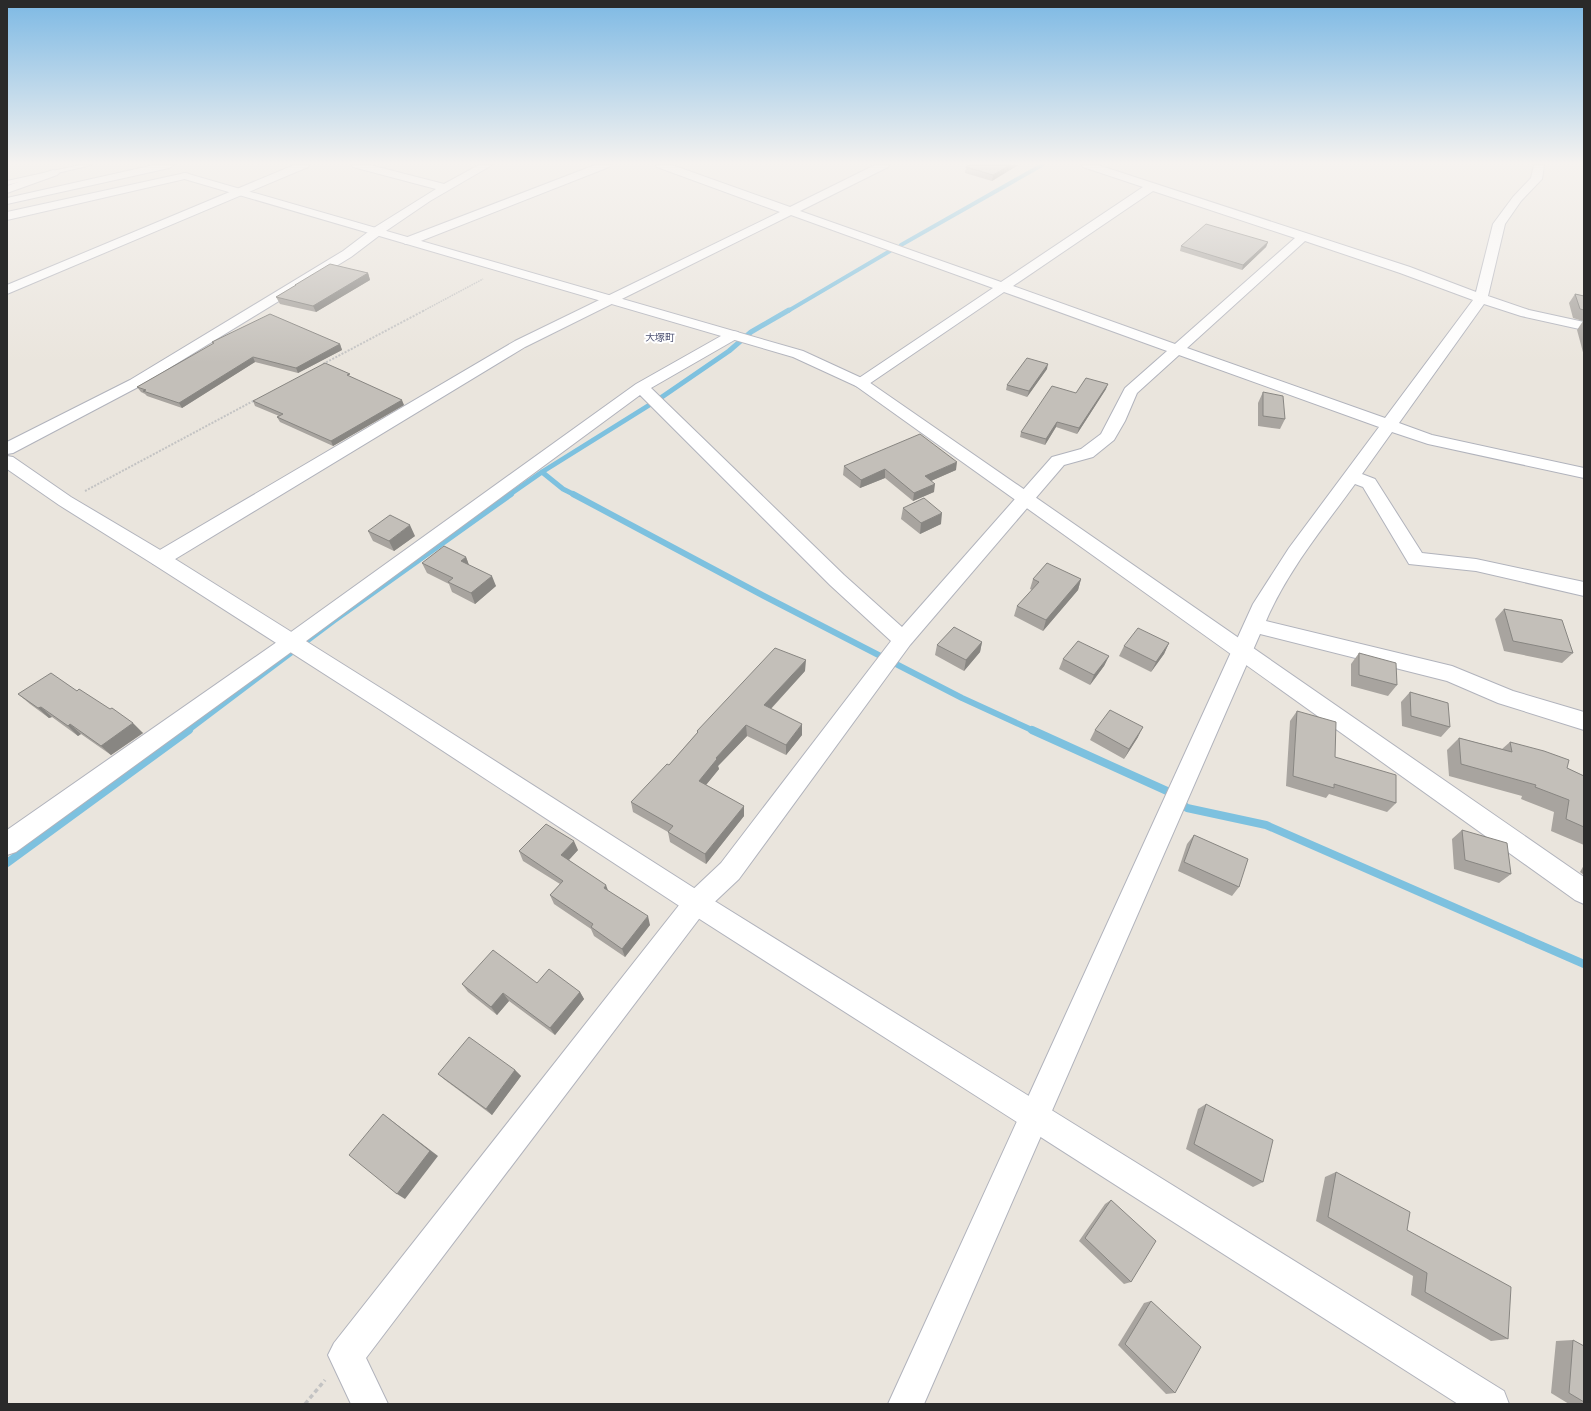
<svg xmlns="http://www.w3.org/2000/svg" width="1591" height="1411" font-family="Signika,'Noto Sans JP',sans-serif">
<style>
.lines{fill:none;stroke-linecap:round;stroke-linejoin:round}
.stream-far3{stroke:#7dc1df;stroke-width:4}
.stream-far2{stroke:#7dc1df;stroke-width:5}
.stream-far1{stroke:#7dc1df;stroke-width:6}
.stream{stroke:#7dc1df;stroke-width:8}
.lane-casing{stroke:#b1b3bc;stroke-width:2}
.street-casing{stroke:#b1b3bc;stroke-width:2}
.secondary-casing{stroke:#b1b3bc;stroke-width:2}
.path-far2{stroke:#c3c3c3;stroke-width:1.5;stroke-dasharray:1.5 1;stroke-linecap:butt}
.path-far1{stroke:#c3c3c3;stroke-width:2;stroke-dasharray:2 1.5;stroke-linecap:butt}
.path{stroke:#c3c3c3;stroke-width:3.5;stroke-dasharray:4.5 3;stroke-linecap:butt}
.lane{fill:#fff;fill-rule:evenodd}
.street{fill:#fff;fill-rule:evenodd}
.secondary{fill:#fff;fill-rule:evenodd}
.wall{fill:#a8a49f}
.shaded-wall{fill:#888682}
.building{fill:#c3bfb9;stroke:#888682}
.labels{text-anchor:middle;dominant-baseline:central;stroke-width:4;stroke-linejoin:round;paint-order:stroke}
.far-neighbourhood-label{font-size:10px;fill:#505575;stroke:#fff}
</style>
<rect width="100%" height="100%" fill="#eae5dd"/>
<g class="lines">
<path class="stream-far3" d="M901,245l141,-80
M788,311l102,-60"/>
<path class="stream-far2" d="M542,472l21,17 12,6
M509,495l33,-23 117,-73 70,-48 22,-19 38,-22"/>
<path class="stream-far1" d="M573,494l191,102 198,102 72,33
M187,731l146,-110 178,-127"/>
<path class="stream" d="M1032,730l135,61 20,17 79,17 318,139
M7,863l182,-133"/>
<defs>
<path id="lane" d="M80,165h11l-84,20v-4z"/>
<path id="street" d="M294,165h15l-1,2 -301,127v-9z
M352,165h18l74,19 35,-19h13l-62,36 -50,34 -29,22 -211,129 -127,67 -6,1v-12l123,-62 213,-129 29,-22 64,-40 -83,-22z
M595,165h15l-1,2 -196,77h-8l-2,-3 2,-3z
M656,165h16l118,42 85,-42h14l-1,2 -88,44 201,71 142,-95 -60,-20 -1,-2h16l312,102 66,25 17,-68 20,-27 18,-19 3,-13h10l-2,14 -21,22 -16,23 -17,72 41,14 55,12v8l-63,-14 -37,-12 -85,119 33,12 152,33v10l-156,-34 -36,-12 -30,42 13,5 47,74 54,6 108,23v14l-108,-25 -67,-7 -46,-77 -8,-3c-31,43 -68,87 -89,137l186,45 61,25 71,21v18l-86,-27 -51,-22 -187,-47 -336,770h-36l365,-800 36,-56 90,-121 -200,-72 -42,38 -12,28 -11,19 -21,17 -29,8 -154,180 -171,234 -34,32 -339,447 22,46h-37l-23,-49 6,-12 353,-448 34,-32 170,-222 -61,-56 -190,-190 -342,252 -282,205 -9,3v-25l277,-193 352,-253 92,-52 5,-1 5,1 2,3 -2,3 -87,50 193,187 58,52 150,-170 29,-8 20,-15 24,-46 42,-37 -163,-59 -138,94 -5,2 -5,-2 -3,-3 3,-3 137,-92 -202,-73 -266,132 -358,217 -7,1 -7,-1 -2,-5 2,-5 362,-213 265,-129 -123,-45zM1153,191l142,47 -120,106 -162,-58zM1305,241l95,32 73,27 -88,118 -198,-70z
M53,170l4,1 2,2 -2,2 -50,18v-7z
M185,173l4,1 2,2 -2,2 -182,42v-8z"/>
<path id="secondary" d="M154,165h20l-5,3 -162,36v-6z
M185,173l618,178 63,29 718,497v27l-9,-4 -719,-514 -63,-29 -612,-179 -2,-2 2,-2z
M7,456l6,1 58,40 96,57 228,143 310,198 799,496 5,13h-51l-771,-493 -308,-202 -226,-145 -94,-59 -52,-36z"/>
</defs>
<use href="#lane" class="lane-casing"/>
<use href="#street" class="street-casing"/>
<use href="#secondary" class="secondary-casing"/>
<path class="path-far2" d="M423,311l60,-32"/>
<path class="path-far1" d="M323,364l102,-54
M85,491l170,-91"/>
<path class="path" d="M305,1404l20,-24"/>
<use href="#lane" class="lane"/>
<use href="#street" class="street"/>
<use href="#secondary" class="secondary"/>
</g>
<path class="wall" d="M970,165h48l-26,16 -27,-8 1,-6z
M1268,242l-2,5 -24,23 -62,-19 1,-5z
M368,273l2,7 -54,32 -36,-8 -4,-7 19,-11v-1z
M1575,294l9,2v60l-7,-26 6,-9 -10,-3 -4,-15z
M212,342l128,2 2,6 -44,23 -43,-11 -73,46 -35,-12 -2,-2 -4,-2 -4,-5 76,-43z
M1047,369l-20,28 -21,-7 1,-5z
M351,377l53,28 -71,41 -53,-24 -3,-5 2,-1 -24,-10 -2,-5z
M1106,389l-29,45 -21,-7 -11,18 -25,-8 1,-5 55,-39z
M1263,392l22,27 -5,10 -22,-3v-23z
M844,466l112,4 -25,11 3,11 -21,9 -28,-23 -25,10 -17,-13z
M903,508l38,16 -21,10 -19,-15z
M368,531l47,5 -21,15 -21,-10z
M466,557l3,8 27,21 -21,18 -23,-12 -3,-8 -22,-11 -5,-10z
M1033,579h48l-3,11 -35,41 -29,-15 3,-10 15,-16 -2,-1z
M1504,609l69,44 -11,10 -58,-12 -9,-32z
M982,642l-2,10 -16,19 -29,-16 2,-10z
M1169,643l-5,11 -13,18 -32,-16 5,-10z
M1359,653l38,32 -9,11 -37,-10v-22z
M1109,656l-5,10 -14,19 -31,-16 4,-10z
M805,671l-34,38 31,26 -16,20 -39,-19 -29,30 1,3 -13,16 38,31 -38,48 -36,-22 -2,-10 -35,-20 -2,-10 38,-37 28,-32v-2z
M77,691l66,42 -32,22 -30,-21 -3,2 -26,-19 -3,1 -19,-14 -12,-10z
M1410,692l40,35 -9,10 -39,-11 -1,-24z
M1297,711l38,46 61,46 -9,9 -58,-18 -3,4 -40,-12 4,-65z
M1095,730l43,7 -14,22 -34,-19z
M1459,738l43,11 8,-7 57,26 17,8v69l-33,-14 3,-19 -33,-13 1,-3 -73,-20 -2,-26z
M1462,830l49,44 -12,9 -45,-14 -2,-30z
M1194,835l45,52 -7,9 -54,-25 9,-27z
M578,850l-9,10 39,31 42,34 -25,32 -31,-21 -3,-7 -37,-25 -4,-9 10,-11 -37,-23 -4,-10z
M1584,865v10l-4,-3z
M537,983l43,9 4,7 -29,36 -46,-34 -12,14 -29,-23 -6,-8z
M515,1070l6,6 -29,39 -47,-35 -7,-6z
M1206,1104l57,78 -10,5 -67,-38 12,-40z
M1336,1172l71,58 101,109 -17,2 -80,-46 2,-19 -97,-55 9,-44z
M1111,1200l20,82 -7,2 -45,-43 26,-37z
M1151,1301l24,92 -9,1 -48,-49 26,-42z
M1573,1340l11,6v58h-15l-18,-11 5,-52z"/>
<path class="shaded-wall" d="M1010,165h8l-26,16 1,-6z
M1268,242l-2,5 -24,23 1,-5z
M368,273l2,7 -54,32 -3,-6z
M340,344l2,6 -44,23 -2,-5z
M253,357l2,5 -73,46 -3,-5z
M1048,364l-1,5 -20,28 2,-6z
M1108,384l-2,5 -29,45 2,-6z
M402,400l2,5 -71,41 -2,-5z
M1057,422l-1,5 -11,18 1,-6z
M957,462l-1,8 -32,14 1,-8z
M885,469v9l-25,10 1,-8z
M935,484l-1,8 -21,9 1,-8z
M942,513l-1,11 -21,10 1,-11z
M410,525l5,11 -21,15 -5,-10z
M466,557l4,11 -9,-7z
M492,576l4,10 -21,18 -4,-11z
M1081,579l-3,11 -35,41 3,-11z
M982,642l-2,10 -16,19 2,-11z
M1169,643l-5,11 -13,18 5,-10z
M1109,656l-5,10 -14,19 4,-10z
M806,660l-1,11 -41,45v-11z
M41,707l11,10 -3,1 -11,-10z
M133,723l10,10 -32,22 -10,-9z
M70,724l11,10 -3,2 -10,-10z
M802,724v11l-16,20v-10z
M746,725l1,11 -29,30 1,3 -18,22 -2,-10 17,-23z
M1143,727l-5,10 -14,22 5,-10z
M744,806v10l-38,48 -1,-10z
M574,841l4,9 -13,14 -4,-9z
M606,885l3,8 -5,-5z
M648,916l2,9 -25,32 -3,-8z
M580,992l4,7 -29,36 -5,-7z
M503,993l6,8 -12,14 -6,-8z
M515,1070l6,6 -29,39 -6,-6z
M383,1114l55,42 -33,43 -8,-5z"/>
<path class="building" d="M970,165h40l-17,10 -27,-8z
M1206,224l62,18 -25,23 -62,-19z
M330,264l38,9 -55,33 -37,-9 20,-12h-1z
M1575,294l9,2v14l-4,-1z
M270,314l70,30 -44,24 -43,-11 -74,46 -36,-12 3,-1 -9,-3 77,-44 -2,-1z
M1027,358l21,6 -19,27 -22,-6z
M325,363l25,11 -3,1 55,25 -71,41 -54,-24 6,-3 -30,-13z
M1086,378l22,6 -29,44 -22,-6 -11,17 -25,-7 31,-46 24,7z
M1263,392l20,4 2,23 -22,-3z
M920,434l37,28 -32,14 10,8 -21,9 -29,-24 -24,11 -17,-14z
M924,498l18,15 -21,10 -18,-15z
M390,515l20,10 -21,16 -21,-10z
M444,546l22,11 -5,4 31,15 -21,17 -23,-11 5,-4 -31,-15z
M1047,563l34,16 -35,41 -29,-14 22,-24 -6,-3z
M1504,609l58,11 11,33 -60,-12z
M954,627l28,15 -16,18 -29,-15z
M1138,628l31,15 -13,19 -32,-16z
M1078,641l31,15 -15,19 -31,-16z
M775,648l31,12 -42,45 38,19 -16,21 -40,-20 -30,33 1,1 -18,22 45,25 -39,48 -37,-22 5,-6 -42,-24 36,-38 2,1 29,-33 -1,-1z
M1359,653l37,10 1,22 -38,-10z
M51,673l26,18 2,-2 31,20 2,-1 21,15 -32,23 -31,-22 -2,2 -27,-19 -3,1 -20,-14z
M1410,692l38,11 2,24 -39,-11z
M1110,710l33,17 -14,22 -34,-19z
M1297,711l39,11 -1,35 61,18v28l-62,-19v4l-41,-12z
M1459,738l53,14 -2,-10 34,9 25,9 -2,8 17,8v51l-18,-8 3,-19 -34,-13 1,-2 -75,-21z
M546,824l28,17 -13,14 45,30 -2,3 44,28 -26,33 -31,-22 2,-3 -43,-29 13,-14 -44,-30z
M1462,830l45,13 4,31 -46,-14z
M1194,835l54,24 -9,28 -55,-25z
M493,950l44,33 12,-14 31,23 -30,36 -47,-35 -12,14 -29,-23z
M469,1037l46,33 -29,39 -48,-35z
M1206,1104l67,36 -10,42 -69,-38z
M383,1114l47,37 -33,43 -48,-39z
M1336,1172l74,40 -3,18 104,57 -3,52 -83,-47 2,-19 -99,-56z
M1111,1200l45,41 -25,41 -46,-44z
M1151,1301l50,46 -26,46 -50,-49z
M1573,1340l11,6v56l-15,-9z"/>
<linearGradient id="sky" x2="0" y2="1"><stop stop-color="#7db9e4"/><stop offset="0.45" stop-color="#f6f3f0"/><stop offset="1" stop-color="#f6f3f0" stop-opacity="0"/></linearGradient>
<rect width="1591" height="363" fill="url(#sky)"/>
<g class="labels">
<g class="far-neighbourhood-label">
<text x="660" y="338">大塚町</text>
</g>
</g>
<rect width="1591" height="1411" fill="none" stroke="#2a2a2a" stroke-width="16"/>
</svg>
